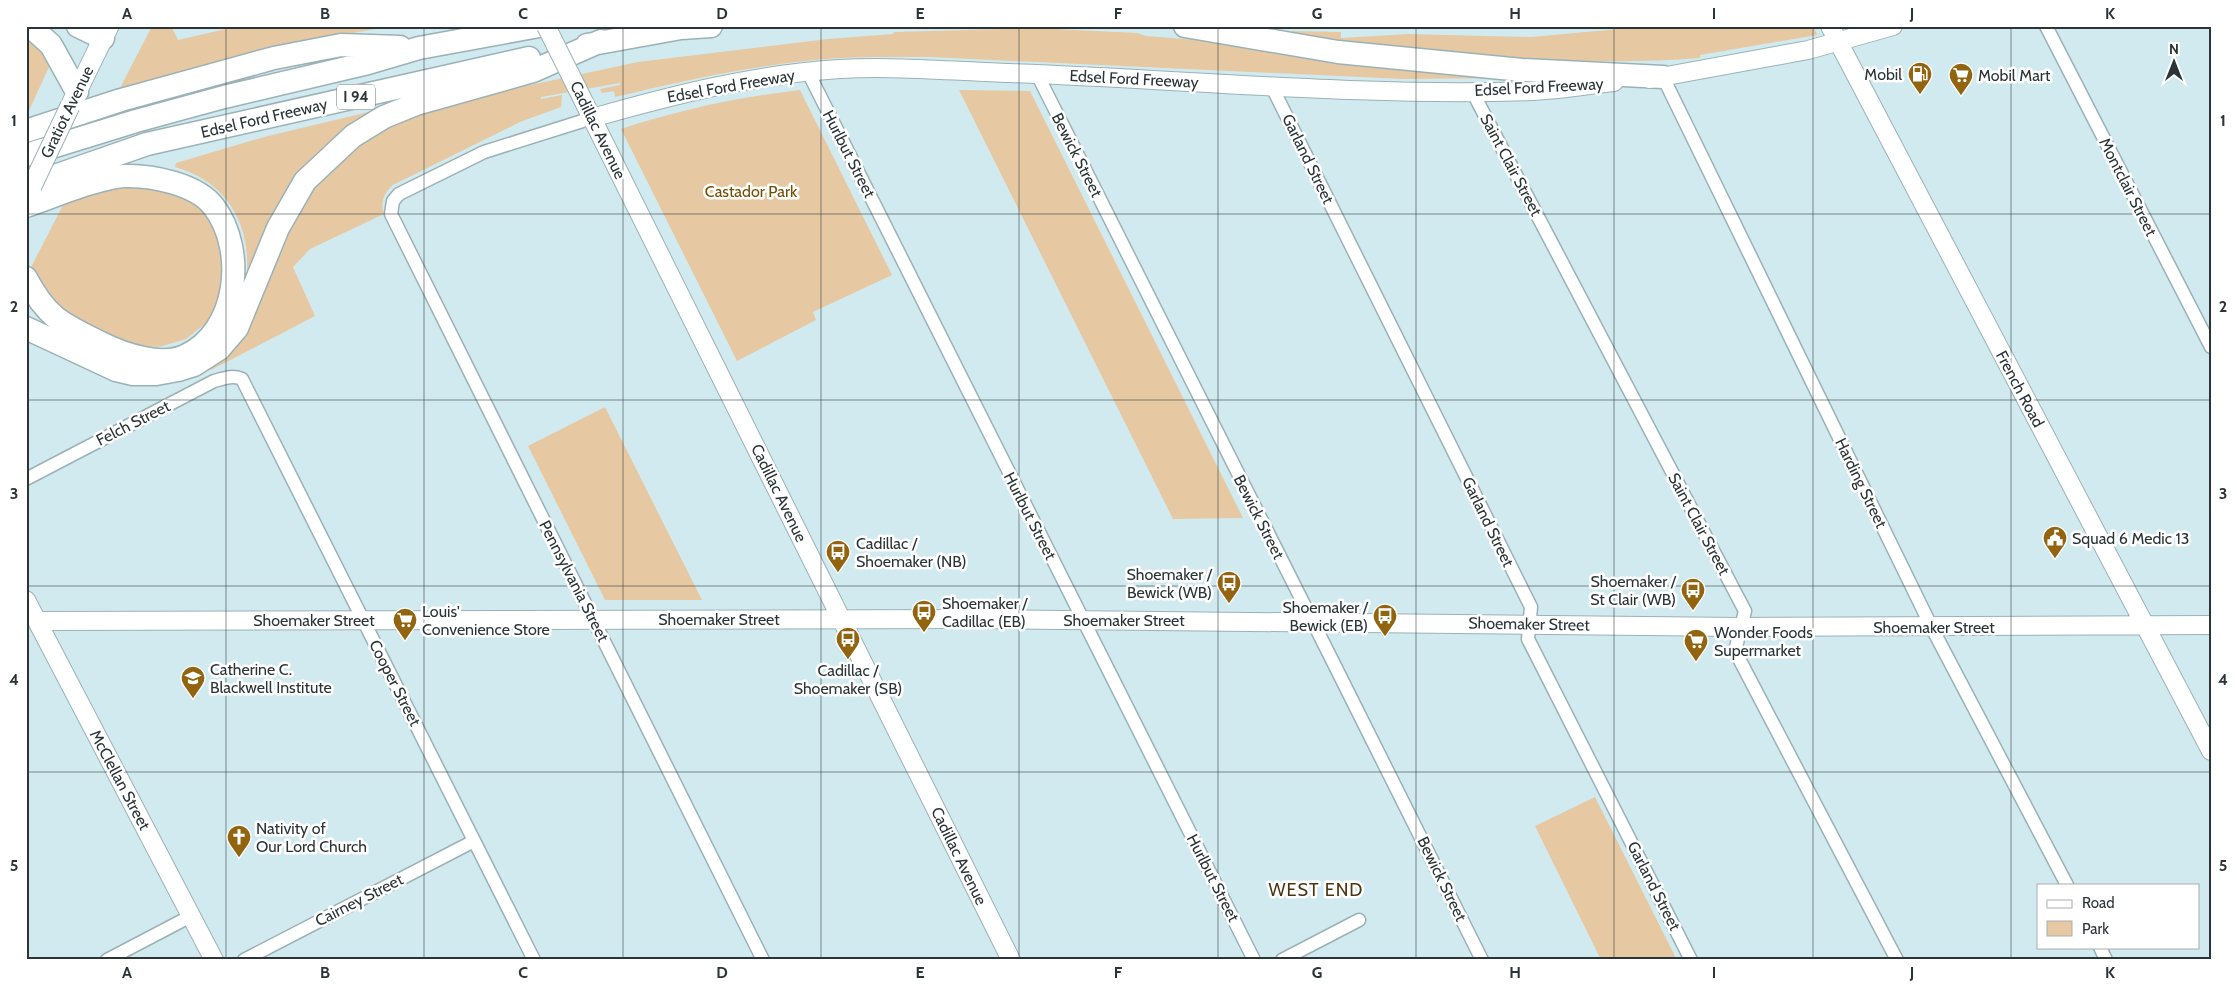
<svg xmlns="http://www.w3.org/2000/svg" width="2237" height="986" font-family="Cabin,sans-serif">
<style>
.green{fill:#e6c9a2}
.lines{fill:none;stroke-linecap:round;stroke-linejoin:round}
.street-casing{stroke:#9ab2b7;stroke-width:15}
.secondary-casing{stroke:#9ab2b7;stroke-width:20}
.primary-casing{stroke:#9ab2b7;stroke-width:21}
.highway-casing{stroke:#9ab2b7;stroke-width:25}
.street{stroke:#fff;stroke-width:12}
.secondary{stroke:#fff;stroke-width:18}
.primary{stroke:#fff;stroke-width:19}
.highway{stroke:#fff;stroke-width:22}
.secondary-bridge-casing{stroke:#9ab2b7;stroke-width:20;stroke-linecap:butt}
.primary-bridge-casing{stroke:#9ab2b7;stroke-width:21;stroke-linecap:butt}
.secondary-bridge{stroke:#fff;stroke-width:18}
.primary-bridge{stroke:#fff;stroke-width:19}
.grid{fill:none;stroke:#2b3436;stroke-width:1;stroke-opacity:0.55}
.labels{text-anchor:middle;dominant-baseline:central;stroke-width:5;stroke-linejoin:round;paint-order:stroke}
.shield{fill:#fff;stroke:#6b7172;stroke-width:1}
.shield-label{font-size:15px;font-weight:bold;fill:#2b3436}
.poi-label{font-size:16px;fill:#2b3436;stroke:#fff;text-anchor:start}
.street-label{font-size:16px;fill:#2b3436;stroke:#fff}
.park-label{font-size:16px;fill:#744d00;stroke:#fff}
.neighbourhood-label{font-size:18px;letter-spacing:1px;fill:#4c3511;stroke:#fff}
.neatline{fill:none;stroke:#2b3436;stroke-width:2}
.grid-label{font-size:16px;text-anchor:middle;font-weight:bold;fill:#2b3436}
</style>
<rect width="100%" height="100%" fill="#d1eaef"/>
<path class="green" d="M152,26h19l7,14 61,-14h155l-97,16 -177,46z
M1651,26h163l3,9 -117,20v3c-136,11 -273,-8 -409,-22l1,-5 49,1v6l67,-4 123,3z
M1034,28l103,5 9,3 78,6 288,36 -109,1 -474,-22c-39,0 -77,-1 -115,3 -68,7 -133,21 -199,37l-1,-6 -12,2 -2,-4 20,-4v-2l-79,14v2l21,-4 -1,12 -41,15 -127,63c-9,8 -13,17 -9,29l-74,35 -17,18 22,49 -104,54 -2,-4 29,-23 15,-22 26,-76 31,-53 34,-38 51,-34 103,-28 140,-30 190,-23 65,-5 1,-2z
M26,35l28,21 -28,61z
M800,90l92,185 -79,37 3,8 -79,41 -116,-232c58,-19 118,-32 179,-39z
M959,90l71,1 213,427 -70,1z
M381,109l-26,16 -110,164c10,-56 -13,-106 -70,-122l1,-4 88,-26z
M129,185l61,10 29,31 8,50 -17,44 -24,19 -27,8 -25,-1 -104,-49 -4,-20 38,-74z
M605,407l97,193h-97l-77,-154z
M1595,797l82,163h-76l-66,-134z"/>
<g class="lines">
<defs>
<path id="street" d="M2046,26l165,321
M808,72l446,888
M1037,74c148,295 298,590 445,886
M1663,77l269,551 135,257
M1271,85l260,522 -3,32 163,321
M1472,91l273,520 -10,40 162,309
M592,118l-108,34 -85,42 -6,7 -2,13 372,746
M26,479l188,-98c11,-3 18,-6 28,-2l292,581
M2100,947l6,13
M107,960l84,-44
M244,960l230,-119
M1282,960l77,-40"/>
<path id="secondary" d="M1830,26l381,725
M570,74l441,886
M1650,79l158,-29 85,-24
M592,118c81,-23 163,-44 248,-49 56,-3 114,2 170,4 174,6 348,24 522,18 27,-1 55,-6 82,-9
M26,600l188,360
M37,621l932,-2 771,8 471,-2"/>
<path id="primary" d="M72,102l37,-76"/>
<path id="highway" d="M30,26l21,19 26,47
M78,26l25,12
M1185,26l153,26 184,18 141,7
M587,45l94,-17 30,-2
M26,131l95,-31 153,-42 67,-13 59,2
M26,155l110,-34 88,-24 144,-34 51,-15 120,-22
M26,186l121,-42 382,-86
M26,206c27,-9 71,-28 98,-30 27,-1 73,8 90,31 33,44 24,125 -29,149 -24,11 -62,-2 -84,-13 -39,-19 -54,-25 -75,-65
M26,328l90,42 17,4h23l22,-4 16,-5 25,-16 18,-21 41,-100 27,-47 48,-45 31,-19 32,-13 117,-33 68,-30"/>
</defs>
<use href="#street" class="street-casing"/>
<use href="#secondary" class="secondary-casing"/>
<use href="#primary" class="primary-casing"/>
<use href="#highway" class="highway-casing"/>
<use href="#street" class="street"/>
<use href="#secondary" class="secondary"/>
<use href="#primary" class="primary"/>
<use href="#highway" class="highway"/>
<defs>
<path id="secondary-bridge" d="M546,26l24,48"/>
<path id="primary-bridge" d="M32,186l38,-80"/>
</defs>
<use href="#secondary-bridge" class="secondary-bridge-casing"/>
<use href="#primary-bridge" class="primary-bridge-casing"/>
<use href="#secondary-bridge" class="secondary-bridge"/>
<use href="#primary-bridge" class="primary-bridge"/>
</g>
<path class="grid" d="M226,26v934M424,26v934M623,26v934M821,26v934M1019,26v934M1218,26v934M1416,26v934M1614,26v934M1813,26v934M2011,26v934M26,214h2185M26,400h2185M26,586h2185M26,772h2185"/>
<defs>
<symbol id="fuel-pin" viewBox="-11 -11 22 30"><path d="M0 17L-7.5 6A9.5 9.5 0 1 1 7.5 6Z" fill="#926410" stroke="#fff"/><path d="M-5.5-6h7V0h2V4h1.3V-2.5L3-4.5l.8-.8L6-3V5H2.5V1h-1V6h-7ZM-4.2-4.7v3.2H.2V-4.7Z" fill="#fff"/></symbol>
<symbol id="supermarket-pin" viewBox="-11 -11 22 30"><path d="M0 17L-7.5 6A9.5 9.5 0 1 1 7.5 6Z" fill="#926410" stroke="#fff"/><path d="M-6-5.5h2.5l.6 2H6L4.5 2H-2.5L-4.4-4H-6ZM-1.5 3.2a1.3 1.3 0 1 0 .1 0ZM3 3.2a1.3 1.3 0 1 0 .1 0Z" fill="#fff"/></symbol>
<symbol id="civic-pin" viewBox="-11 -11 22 30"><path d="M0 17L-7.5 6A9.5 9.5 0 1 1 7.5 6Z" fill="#926410" stroke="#fff"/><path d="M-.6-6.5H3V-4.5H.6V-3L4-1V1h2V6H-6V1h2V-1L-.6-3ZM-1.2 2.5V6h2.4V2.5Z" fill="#fff"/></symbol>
<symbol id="bus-pin" viewBox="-11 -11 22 30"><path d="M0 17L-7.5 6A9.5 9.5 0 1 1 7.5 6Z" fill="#926410" stroke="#fff"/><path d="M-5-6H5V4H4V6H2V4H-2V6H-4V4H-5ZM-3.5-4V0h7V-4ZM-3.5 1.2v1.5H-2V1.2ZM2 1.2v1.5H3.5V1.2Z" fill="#fff"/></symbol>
<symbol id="school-pin" viewBox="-11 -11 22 30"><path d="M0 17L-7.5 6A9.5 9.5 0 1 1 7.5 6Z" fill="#926410" stroke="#fff"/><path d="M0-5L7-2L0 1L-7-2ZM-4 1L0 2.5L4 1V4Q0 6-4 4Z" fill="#fff"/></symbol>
<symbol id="church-pin" viewBox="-11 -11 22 30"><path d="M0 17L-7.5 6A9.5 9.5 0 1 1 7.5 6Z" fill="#926410" stroke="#fff"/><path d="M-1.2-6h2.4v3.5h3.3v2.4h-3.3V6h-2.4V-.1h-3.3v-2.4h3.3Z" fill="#fff"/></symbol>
</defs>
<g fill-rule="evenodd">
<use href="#fuel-pin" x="1906" y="60" width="28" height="38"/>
<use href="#supermarket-pin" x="1947" y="61" width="28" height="38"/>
<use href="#civic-pin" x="2041" y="524" width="28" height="38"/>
<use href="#bus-pin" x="824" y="538" width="28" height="38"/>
<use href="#bus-pin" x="1215" y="569" width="28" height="38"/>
<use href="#bus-pin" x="1679" y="576" width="28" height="38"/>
<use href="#bus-pin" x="910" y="598" width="28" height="38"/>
<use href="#bus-pin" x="1371" y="602" width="28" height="38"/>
<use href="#supermarket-pin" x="391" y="606" width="28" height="38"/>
<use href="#bus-pin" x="834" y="625" width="28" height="38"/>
<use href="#supermarket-pin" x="1682" y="627" width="28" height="38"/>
<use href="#school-pin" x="179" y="664" width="28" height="38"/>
<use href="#church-pin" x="225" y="823" width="28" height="38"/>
</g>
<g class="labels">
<rect class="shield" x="337" y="84.5" width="38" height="25" rx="4"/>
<g class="shield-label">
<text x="356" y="97">I 94</text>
</g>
<g class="poi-label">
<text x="1902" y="74" text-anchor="end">Mobil</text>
<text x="1978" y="75">Mobil Mart</text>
<text x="2072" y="538">Squad 6 Medic 13</text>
<text x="856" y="543">Cadillac /<tspan x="856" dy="18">Shoemaker (NB)</tspan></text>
<text x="1212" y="574" text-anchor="end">Shoemaker /<tspan x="1212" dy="18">Bewick (WB)</tspan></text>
<text x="1676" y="581" text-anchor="end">Shoemaker /<tspan x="1676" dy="18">St Clair (WB)</tspan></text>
<text x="942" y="603">Shoemaker /<tspan x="942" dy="18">Cadillac (EB)</tspan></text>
<text x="1368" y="607" text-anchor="end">Shoemaker /<tspan x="1368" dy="18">Bewick (EB)</tspan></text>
<text x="422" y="611">Louis'<tspan x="422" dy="18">Convenience Store</tspan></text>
<text x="1714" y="632">Wonder Foods<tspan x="1714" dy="18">Supermarket</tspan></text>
<text x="210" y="669">Catherine C.<tspan x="210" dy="18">Blackwell Institute</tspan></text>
<text x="848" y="670" text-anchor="middle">Cadillac /<tspan x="848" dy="18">Shoemaker (SB)</tspan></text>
<text x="256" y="828">Nativity of<tspan x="256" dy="18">Our Lord Church</tspan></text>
</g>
<g class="street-label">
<text transform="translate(1134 79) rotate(3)">Edsel Ford Freeway</text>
<text transform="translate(731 86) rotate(-10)">Edsel Ford Freeway</text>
<text transform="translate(1539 87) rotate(-3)">Edsel Ford Freeway</text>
<text transform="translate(67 112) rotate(-64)">Gratiot Avenue</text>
<text transform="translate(264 118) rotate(-13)">Edsel Ford Freeway</text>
<text transform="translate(598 130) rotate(64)">Cadillac Avenue</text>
<text transform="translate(849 154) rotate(63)">Hurlbut Street</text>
<text transform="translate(1077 155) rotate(63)">Bewick Street</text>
<text transform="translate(1308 159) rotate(64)">Garland Street</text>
<text transform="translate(1511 165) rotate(62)">Saint Clair Street</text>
<text transform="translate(2128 187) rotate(63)">Montclair Street</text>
<text transform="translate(2020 389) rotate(62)">French Road</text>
<text transform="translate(133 423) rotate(-27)">Felch Street</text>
<text transform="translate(1861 483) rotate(64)">Harding Street</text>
<text transform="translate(779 493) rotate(64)">Cadillac Avenue</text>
<text transform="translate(1030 516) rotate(63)">Hurlbut Street</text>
<text transform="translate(1259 517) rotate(63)">Bewick Street</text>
<text transform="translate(1488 522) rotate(64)">Garland Street</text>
<text transform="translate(1699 524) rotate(62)">Saint Clair Street</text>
<text transform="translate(574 581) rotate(63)">Pennsylvania Street</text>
<text x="719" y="619">Shoemaker Street</text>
<text x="314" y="620">Shoemaker Street</text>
<text x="1124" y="620">Shoemaker Street</text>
<text transform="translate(1529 624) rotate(1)">Shoemaker Street</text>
<text x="1934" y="627">Shoemaker Street</text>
<text transform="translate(395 683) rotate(63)">Cooper Street</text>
<text transform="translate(120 780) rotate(62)">McClellan Street</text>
<text transform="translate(959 856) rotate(64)">Cadillac Avenue</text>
<text transform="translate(1213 878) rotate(63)">Hurlbut Street</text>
<text transform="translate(1442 879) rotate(64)">Bewick Street</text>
<text transform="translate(1654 886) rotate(63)">Garland Street</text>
<text transform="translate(359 900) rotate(-27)">Cairney Street</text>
</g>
<g class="park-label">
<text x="751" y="191">Castador Park</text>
</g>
<g class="neighbourhood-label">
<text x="1316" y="890">WEST END</text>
</g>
</g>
<rect width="2237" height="986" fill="none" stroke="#ffffff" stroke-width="55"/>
<rect x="2037" y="884" width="162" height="65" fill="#ffffff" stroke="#aaaeaf"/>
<rect x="2047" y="900" width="25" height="8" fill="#ffffff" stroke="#aaaeaf"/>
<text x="2082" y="908" font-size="15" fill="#2b3436">Road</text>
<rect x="2047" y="921" width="25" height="15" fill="#e6c9a2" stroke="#aaaeaf"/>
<text x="2082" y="934" font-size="15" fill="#2b3436">Park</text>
<g transform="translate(2174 62)" stroke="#ffffff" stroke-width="4" paint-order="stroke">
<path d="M0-4L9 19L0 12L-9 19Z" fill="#2b3436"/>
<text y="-8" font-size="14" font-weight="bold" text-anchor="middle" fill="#2b3436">N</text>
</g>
<rect x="28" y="28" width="2182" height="930" class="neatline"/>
<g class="grid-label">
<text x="127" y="19">A</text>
<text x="325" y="19">B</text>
<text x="523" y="19">C</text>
<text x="722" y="19">D</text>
<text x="920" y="19">E</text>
<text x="1118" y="19">F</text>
<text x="1317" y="19">G</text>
<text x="1515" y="19">H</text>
<text x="1714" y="19">I</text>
<text x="1912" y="19">J</text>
<text x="2110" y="19">K</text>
<text x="14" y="126">1</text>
<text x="2223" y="126">1</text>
<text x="14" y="312">2</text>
<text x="2223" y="312">2</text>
<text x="14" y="499">3</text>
<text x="2223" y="499">3</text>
<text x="14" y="685">4</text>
<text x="2223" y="685">4</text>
<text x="14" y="871">5</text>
<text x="2223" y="871">5</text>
<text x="127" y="978">A</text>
<text x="325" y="978">B</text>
<text x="523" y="978">C</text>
<text x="722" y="978">D</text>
<text x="920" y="978">E</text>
<text x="1118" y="978">F</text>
<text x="1317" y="978">G</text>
<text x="1515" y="978">H</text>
<text x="1714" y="978">I</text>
<text x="1912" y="978">J</text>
<text x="2110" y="978">K</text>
</g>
</svg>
